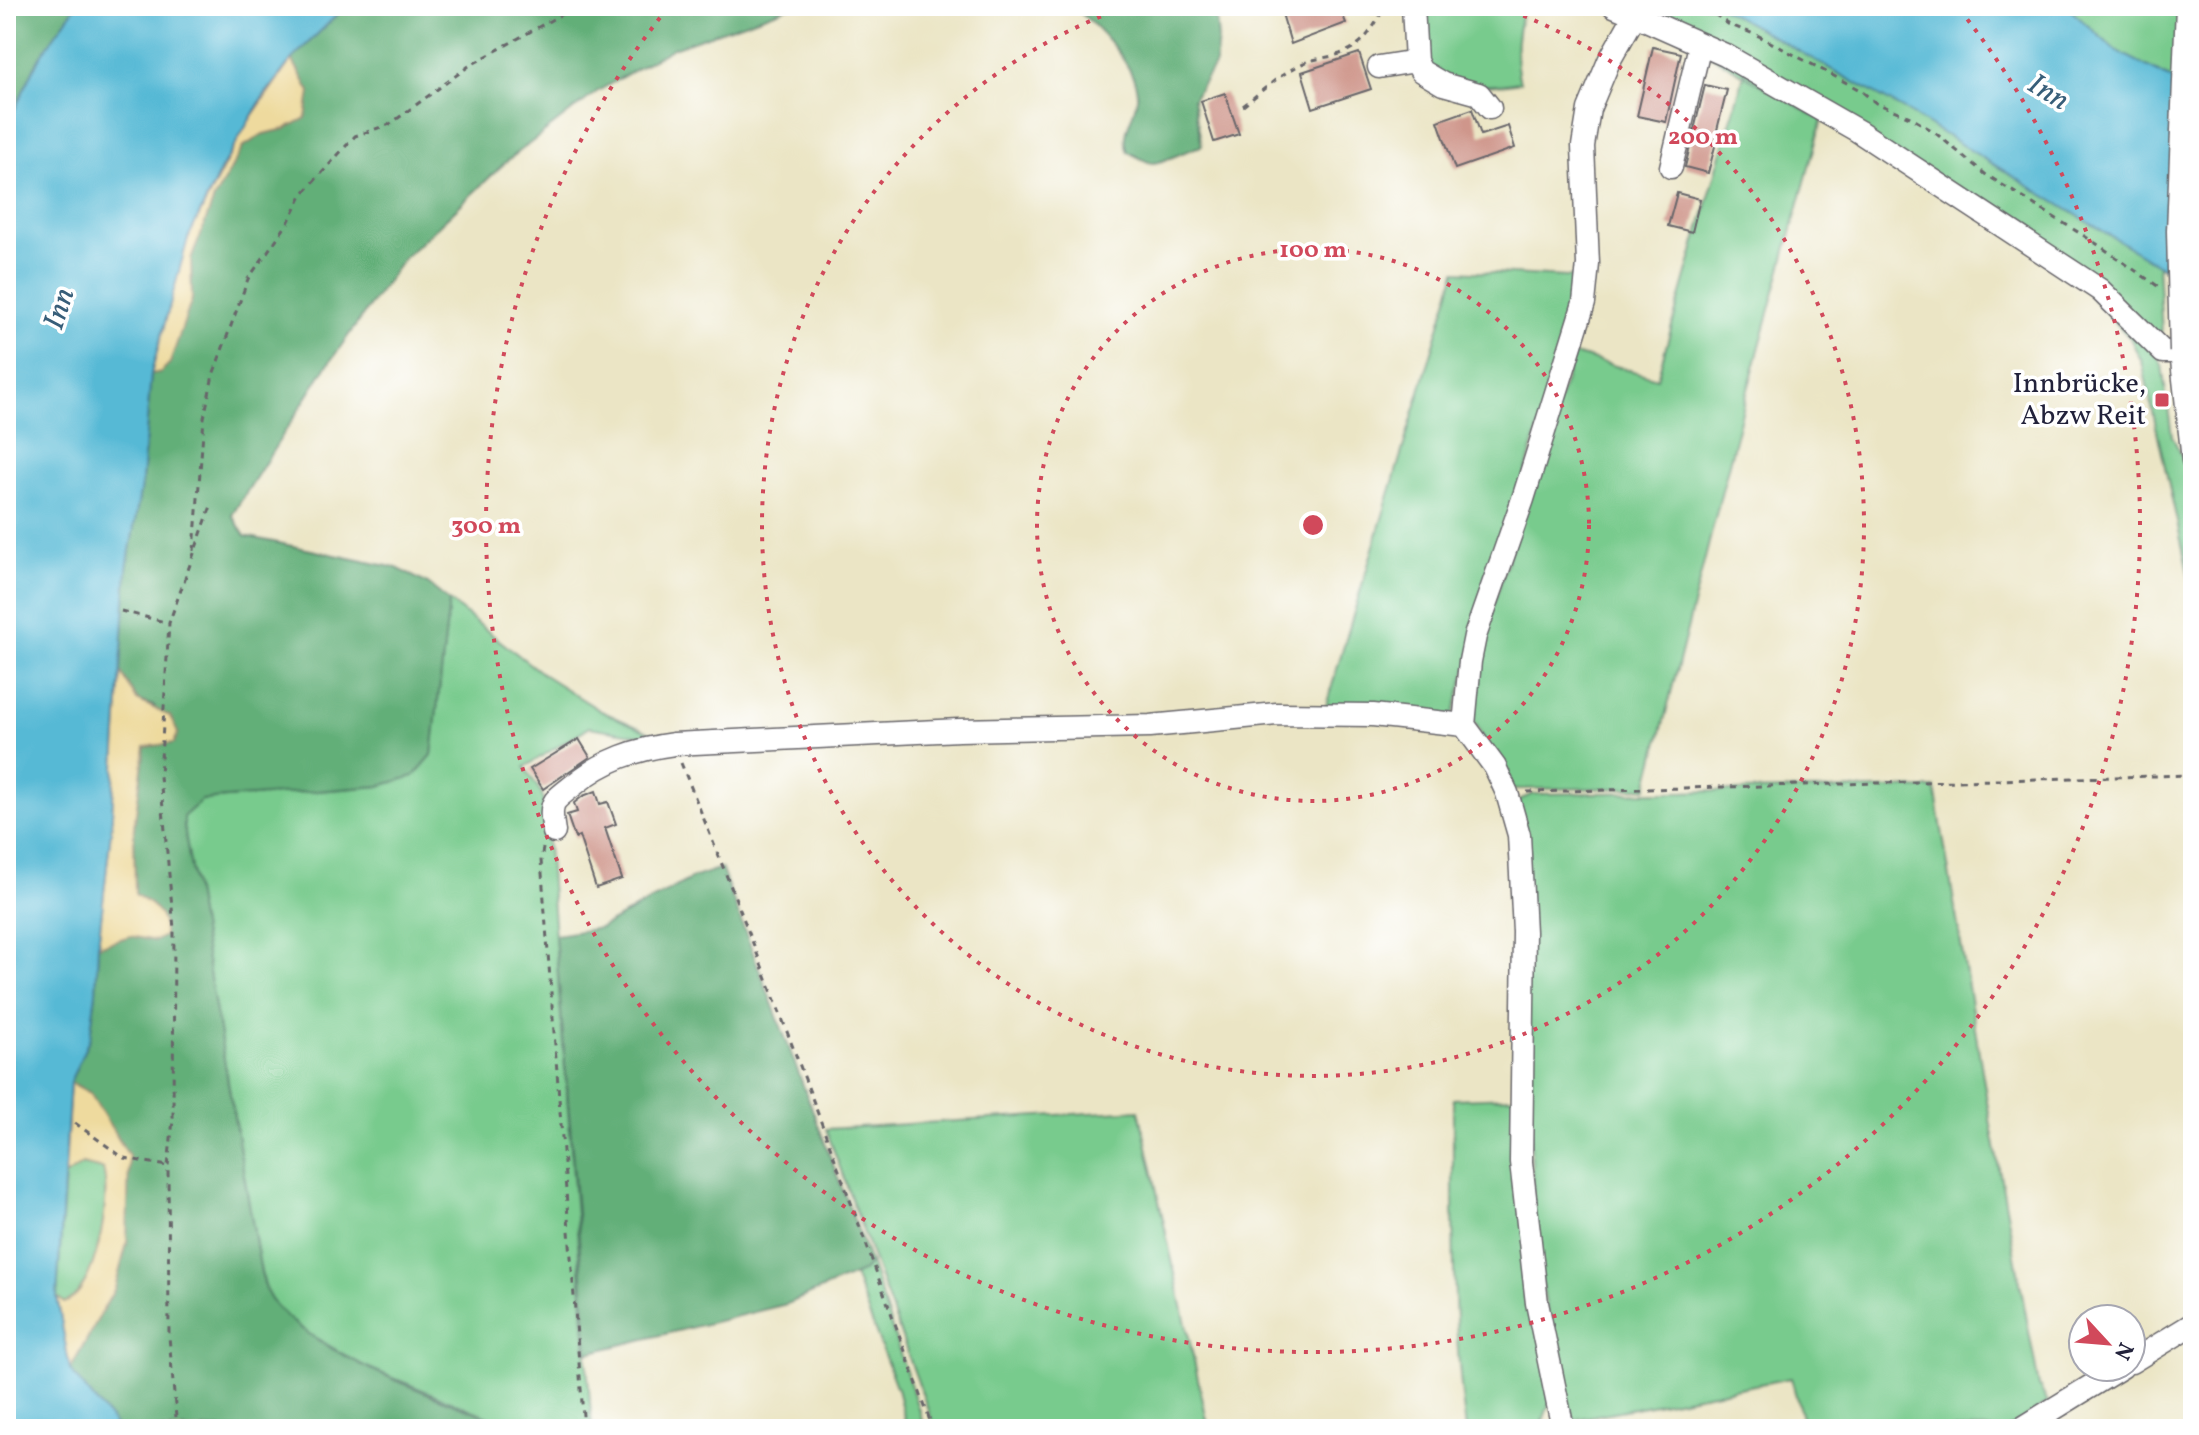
<svg xmlns="http://www.w3.org/2000/svg" width="2199" height="1435" font-family="Vollkorn,serif">
<style>
.green{fill:#78cb8d;stroke:#4d7664;stroke-width:2}
.forest{fill:#62af78;stroke:#42685a;stroke-width:2}
.sand{fill:#eeda9e;stroke:#887e6c;stroke-width:2}
.water{fill:#56b9d5;stroke:#3c6e88;stroke-width:2}
.building{fill:#cf968b}
.lines{fill:none;stroke-linecap:round;stroke-linejoin:round}
.minor-casing{stroke:#68666b;stroke-width:25}
.path{stroke:#68666b;stroke-width:3;stroke-dasharray:6 6;stroke-linecap:butt}
.minor{stroke:#fff;stroke-width:22}
.minor-bridge-casing{stroke:#68666b;stroke-width:25;stroke-linecap:butt}
.minor-bridge{stroke:#fff;stroke-width:22}
.ring{fill:none;stroke:#d1495b;stroke-width:4;stroke-dasharray:4 8}
.poi-dot{fill:#d1495b;stroke:#fff;stroke-width:3}
.labels{text-anchor:middle;dominant-baseline:central;stroke-width:7;stroke-linejoin:round;paint-order:stroke}
.poi-label{font-size:28px;fill:#22223b;stroke:#fff;text-anchor:end}
.water-label{font-size:30px;font-style:italic;fill:#375e79;stroke:#fff}
.centre{fill:#d1495b;stroke:#fff;stroke-width:4}
.ring-label{font-size:24px;text-anchor:middle;font-weight:bold;fill:#d1495b;stroke:#fff;stroke-width:7;stroke-linejoin:round;paint-order:stroke}
</style>
<rect width="100%" height="100%" fill="#fff"/>
<filter id="ink" filterUnits="userSpaceOnUse"><feTurbulence type="fractalNoise" baseFrequency=".0125" numOctaves="2"/><feDisplacementMap in="SourceGraphic" scale="16" xChannelSelector="R" yChannelSelector="G"/><feConvolveMatrix kernelMatrix="1 2 1 2 8 2 1 2 1" color-interpolation-filters="sRGB"/></filter>
<filter id="wash" filterUnits="userSpaceOnUse"><feTurbulence type="fractalNoise" baseFrequency=".006" numOctaves="4" result="noise"/><feDisplacementMap in="SourceGraphic" scale="32" xChannelSelector="R" yChannelSelector="G"/><feGaussianBlur stdDeviation="1.8" result="paint"/><feColorMatrix in="noise" values="0 0 0 0 0 0 0 0 0 0 0 0 0 0 0 0 0 1.4 0 .05"/><feComposite in="paint" operator="in"/></filter>
<g filter="url(#wash)">
<rect width="100%" height="100%" fill="#ebe5c5"/>
<path class="green" d="M1419,6h105c-8,26 -11,50 -4,76 -27,5 -85,10 -96,-25 -5,-15 -4,-35 -5,-51z
M1626,6h92l188,105 252,153 4,70h-6l-60,-54z
M2066,6h127v84l-78,-40z
M1745,71l78,45 -79,288 -97,384 -136,1 -38,-70v-50l101,-315 83,24z
M1456,271l127,7 -130,438 -128,-7z
M2075,280l75,63 12,22 10,71 11,22 10,77v60l-51,-233 -12,-24z
M449,601l95,74 57,36 63,28 -75,-12 -64,40 17,27 7,63 43,572h-73l-155,-63 -53,-31 -23,-17 -18,-19 -9,-26 -77,-445v-13l18,-15 178,-14 52,-31z
M1935,788l56,337 48,261 9,17 -41,26h-202l-14,-51 -224,43 -32,-176 -18,-440 4,-6 12,-5z
M1515,1097l36,301 -8,23 2,8h-79c-15,-110 -13,-219 -13,-330z
M1139,1110l70,319h-274l-109,-300z
M82,1164l21,5c9,29 -7,124 -39,134l-7,-6 8,-121z
M870,1262l55,167h-18l-10,-40 -43,-114 10,-4z"/>
<path class="forest" d="M6,6h70l-37,52 -33,70z
M346,6h446l-119,42 -75,43 -91,70 -104,98 -79,111 -92,145 13,21 152,32 31,16 21,17 -17,154 -18,21 -34,10 -178,14 -18,16v12l77,445c3,9 5,21 11,28 47,59 176,99 247,128h-401l-48,-59 45,-82 12,-45 -37,-150 -20,-11 20,-45 6,-44 2,-47 32,-10 25,5 9,-5c1,-24 -10,-30 -29,-42l-1,-67 11,-80 29,-4 -20,-37 -17,-6 -16,-28 6,-104 15,-88 9,-106 10,-2 31,-73 -1,-39 23,-61 29,-52 20,-13 22,-5 25,-37 -18,-33z
M1071,6h144l3,33 -3,25 -22,35 9,47c-15,3 -37,17 -50,17 -7,-1 -17,-8 -24,-11 -8,-19 7,-35 9,-55 2,-30 -43,-75 -66,-91z
M721,868l149,394 -6,9 -77,33 -199,49 -33,-418 45,-7 92,-50z"/>
<path class="sand" d="M292,59l18,33 -4,26 -21,11 -22,5 -20,13 -29,52 -23,61 1,39 -22,64 -9,9 -10,2 37,-136 55,-109z
M121,672l16,28 33,16 8,17 -4,10 -29,4 -11,80 1,67c19,12 30,18 29,42l-9,5 -25,-5 -32,10 13,-115z
M70,1082l20,11 39,63 -2,87 -12,45 -45,82 -13,-73 7,6c32,-10 48,-105 39,-134l-21,-5 -17,12z"/>
<path class="water" d="M76,6h270l-54,53 -29,38 -42,72 -33,69 -37,136 -9,106 -15,88 -16,263 -13,115 -2,47 -6,44 -20,45 -13,215 13,73 48,59h-112v-1301l33,-70z
M1718,6h348l49,44 78,40v196l-287,-175z"/>
<g id="blocks">
<path class="building" d="M1292,6h47l7,17 -55,21 -10,-34z
M1653,47l28,6 -15,69 -29,-6z
M1359,53l12,36 -58,19 -11,-36z
M1705,85l22,5 -10,40 2,1 -11,42 -23,-6z
M1225,93l14,41 -25,8 -13,-41z
M1472,109l9,26 27,-9 7,22 -60,21 -17,-48z
M1677,193l23,6 -8,33 -24,-6z
M579,739l11,18 -47,32 -13,-20z
M596,791l4,13 8,-2 8,22 -11,4 17,51 -26,9 -17,-52 -4,2 -8,-23 10,-3 -3,-9 9,-7z"/>
</g>
</g>
<g filter="url(#ink)">
<use href="#blocks" fill-opacity="0" stroke="#68666b" stroke-width="2"/>
<g class="lines">
<defs>
<path id="minor" d="M1413,6l3,55 5,10 22,13 36,10 11,14
M1614,6l21,9
M1379,67l37,-6
M1671,167l29,-122
M554,832c-1,-10 -5,-22 1,-31 5,-6 14,-12 20,-17 29,-24 61,-35 99,-40l285,-14 191,-4 127,-12 96,1 91,10
M2131,1362l62,-38
M1563,1429l-26,-126 -16,-141 3,-230 -5,-97 -12,-42 -12,-26 -31,-42 6,-64 5,-25 48,-137 61,-196 4,-39 -5,-118 6,-37 20,-48 26,-46 90,40 133,76 242,159 63,62h18l12,108
M2021,1429l101,-62"/>
</defs>
<use href="#minor" class="minor-casing"/>
<path class="path" d="M1692,6l21,7 15,11 31,12 101,54 16,13 34,14 23,14 52,43 112,70 62,43
M1243,106c19,-15 38,-33 61,-43 11,-5 24,-5 36,-9 25,-9 33,-26 45,-48
M194,551l10,-133 9,-43 35,-96 40,-56 14,-28 53,-59 35,-12 79,-58 107,-60
M121,611l48,12
M681,763c90,219 172,443 252,666
M1527,792l666,-17
M543,848l-2,12 43,569
M75,1123l49,35 44,8
M177,1429l-8,-93 -1,-170 5,-46 1,-191 -14,-153 9,-153 42,-117"/>
<use href="#minor" class="minor"/>
<defs>
<path id="minor-bridge" d="M2181,352l-3,-121 9,-225"/>
</defs>
<use href="#minor-bridge" class="minor-bridge-casing"/>
<use href="#minor-bridge" class="minor-bridge"/>
</g>
</g>
<g class="ring">
<circle cx="1313" cy="525" r="276"/>
<path d="M1501 7A551 551 0 1 1 1125 7"/>
<path d="M1960 10A827 827 0 1 1 666 10"/>
</g>
<rect class="poi-dot" x="2154" y="392" width="16" height="16" rx="4"/>
<g class="labels">
<g class="poi-label">
<text x="2146" y="384">Innbrücke,<tspan x="2146" dy="32">Abzw Reit</tspan></text>
</g>
<g class="water-label">
<text transform="translate(2048 93) rotate(32)">Inn</text>
<text transform="translate(60 309) rotate(-72)">Inn</text>
</g>
</g>
<circle cx="1313" cy="525" r="12" class="centre"/>
<g class="ring-label">
<text x="1703" y="144">200 m</text>
<text x="1313" y="257">100 m</text>
<text x="486" y="533">300 m</text>
</g>
<rect width="2199" height="1435" fill="none" stroke="#fff" stroke-width="32"/>
<g transform="translate(2107 1343) rotate(116)"><circle r="38" fill="#ffffff" stroke="#a7a7b1" stroke-width="2"/>
<path d="M0-6L14 30L0 20L-14 30Z" fill="#d1495b"/>
<text y="-12" font-size="22" font-weight="bold" text-anchor="middle" fill="#22223b">N</text>
</g>
</svg>
